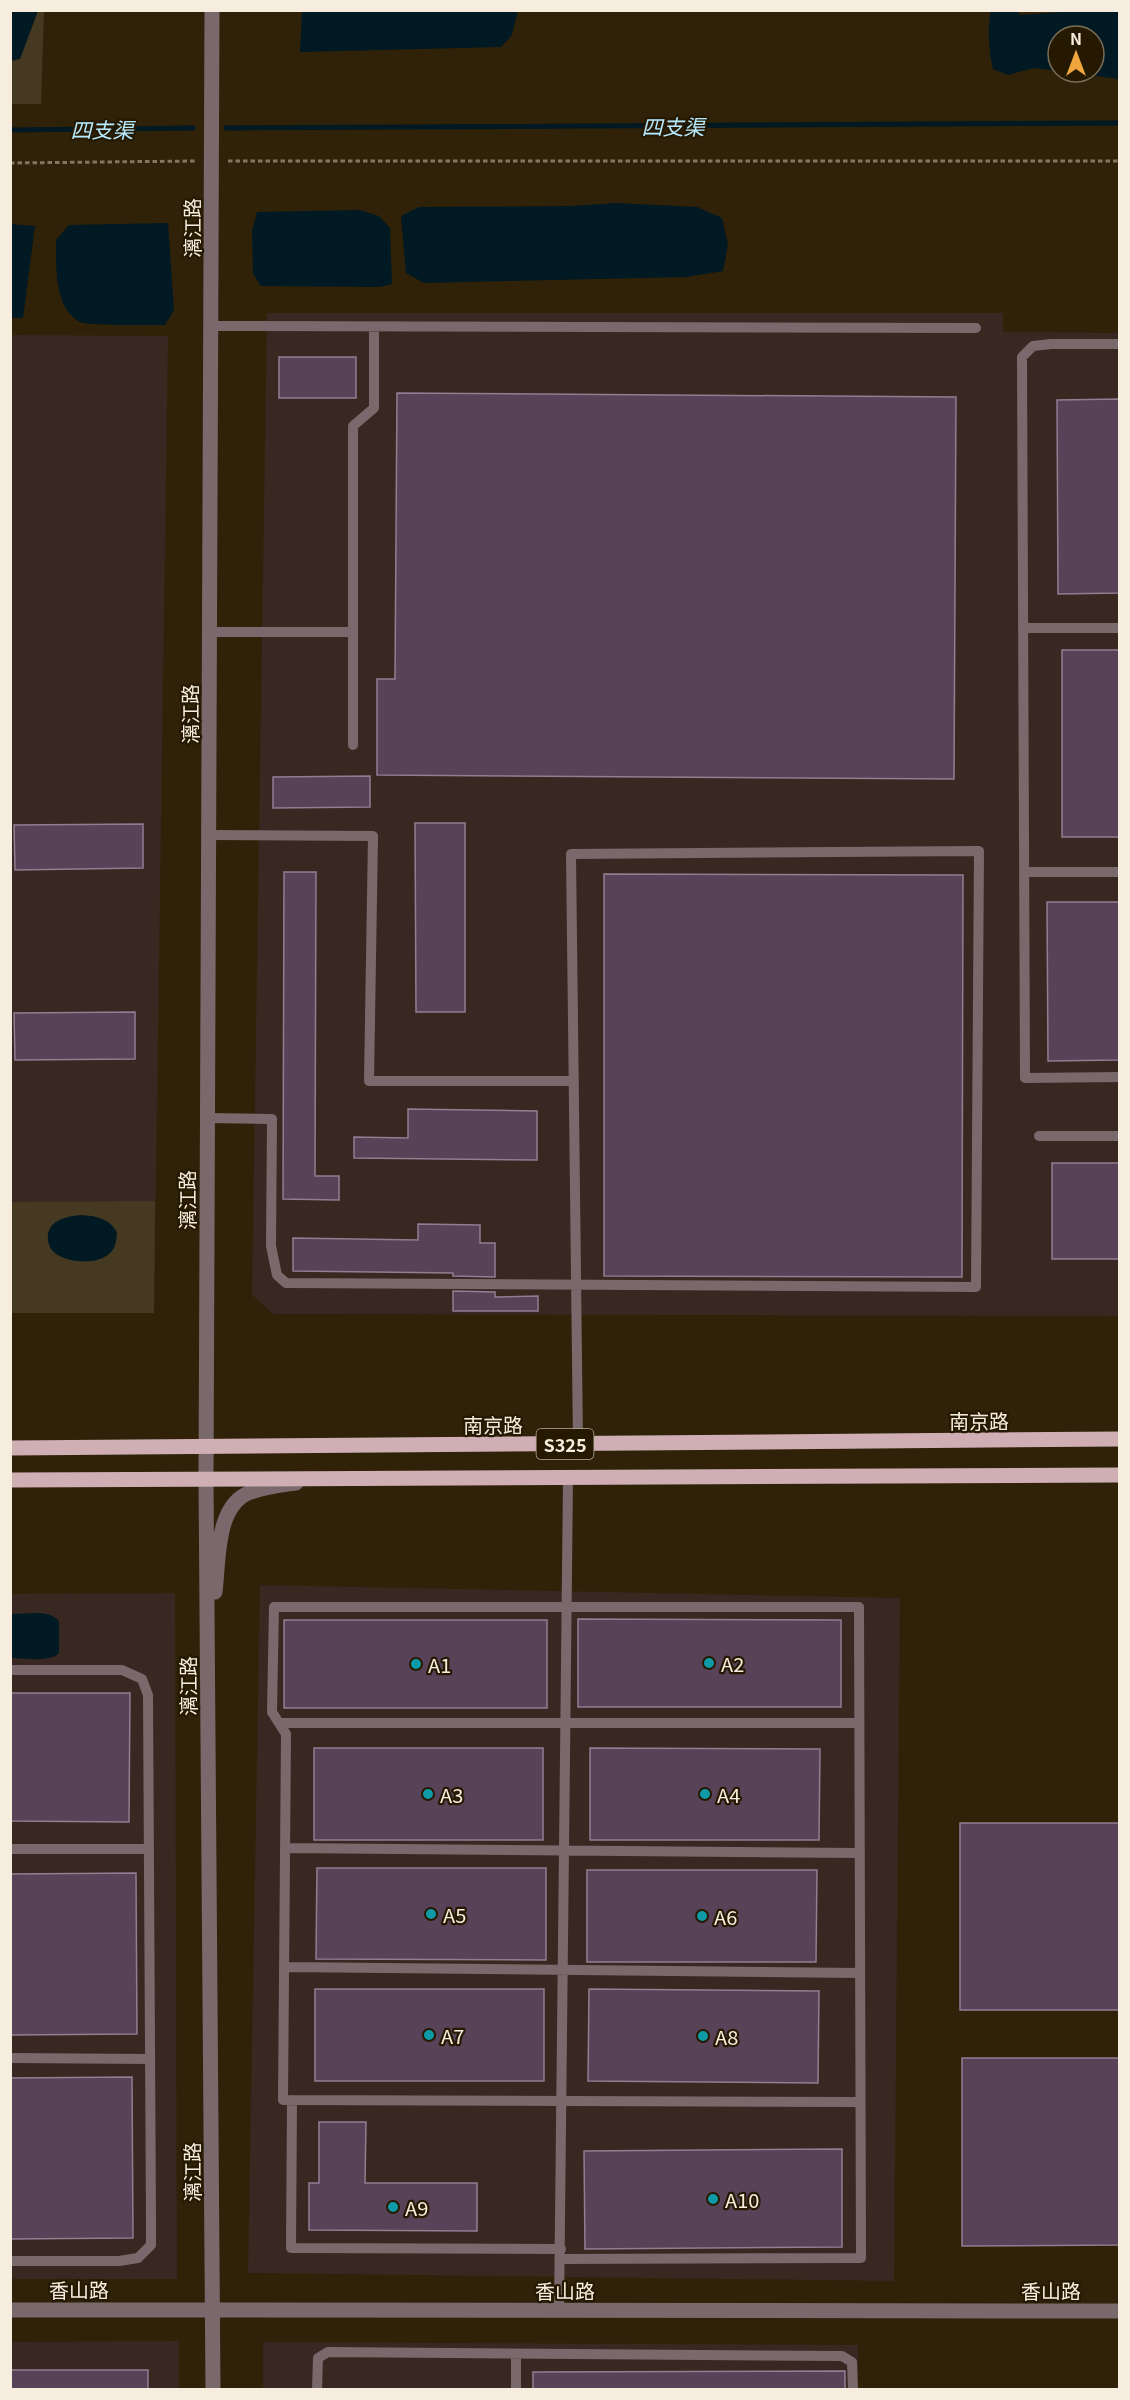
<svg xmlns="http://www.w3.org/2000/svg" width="1130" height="2400" font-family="Georgia,'Noto Sans SC',serif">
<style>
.industrial{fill:#392721}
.green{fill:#463921}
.water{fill:#011922}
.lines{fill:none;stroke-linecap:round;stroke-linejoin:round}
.stream{stroke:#011922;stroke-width:5}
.building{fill:#584257;stroke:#947c93;stroke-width:1.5}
.path{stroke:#827661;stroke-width:3;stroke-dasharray:4.5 3;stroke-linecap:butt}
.service{stroke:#79696c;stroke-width:10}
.minor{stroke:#79696c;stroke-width:15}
.tertiary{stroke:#79696c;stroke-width:15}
.primary{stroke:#cfaeb4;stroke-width:15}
.culture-dot{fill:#0f9aa8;stroke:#251901;stroke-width:2}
.labels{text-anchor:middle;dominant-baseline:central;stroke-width:4.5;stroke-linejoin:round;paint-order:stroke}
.shield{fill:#251901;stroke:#b7ad9c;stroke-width:1.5}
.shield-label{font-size:18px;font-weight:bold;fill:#f6edde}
.street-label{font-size:20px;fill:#f6edde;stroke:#251901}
.poi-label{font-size:20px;fill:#f6edde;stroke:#251901;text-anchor:start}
.water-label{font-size:21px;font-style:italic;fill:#b6eaff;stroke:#251901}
</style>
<rect width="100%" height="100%" fill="#2f2208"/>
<path class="industrial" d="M267,313h736v19l116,1v983l-846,-2 -21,-19z
M11,335l157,1 -14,977h-143z
M260,1585l640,13 -6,683 -646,-8z
M175,1593l2,686h-166l-1,-685z
M179,2341v48h-168l-1,-47z
M263,2342l595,3v44l-595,1z"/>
<path class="green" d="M10,11h34l-3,93h-30z
M155,1201l-1,112h-143l-1,-111z"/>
<path class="water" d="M11,10l27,1 -18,48 -9,2z
M518,10l-6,25 -11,12 -201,5 2,-41z
M1078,11h41v68l-54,-7h29v-36h-36v35l-24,-3 -26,7 -15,-6c-4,-17 -6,-42 -2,-58h26l3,4z
M616,203l81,4 25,11 6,27 -5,26 -36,6 -263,6 -18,-10 -5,-57 18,-9 152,-1z
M360,210l19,6 11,12 2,56 -12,3 -119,-1 -8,-12 -1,-42 5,-20z
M168,223l6,87 -9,15c-14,0 -76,1 -85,-3 -26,-14 -24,-55 -24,-82l13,-15z
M10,224l25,2 -12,92h-12z
M80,1215c17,1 28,3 37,17 -1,9 -1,16 -8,22 -12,11 -42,9 -54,-1 -4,-3 -6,-7 -7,-12 -2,-20 16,-24 32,-26z
M10,1614c16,0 39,-5 49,7v32c-10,10 -36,5 -48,5z"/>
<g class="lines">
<path class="stream" d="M226,128l894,-5
M10,130l183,-2"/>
</g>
<path class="building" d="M279,357h77v41h-77z
M397,393l559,4 -2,382 -577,-4v-96h18z
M1119,399v194l-61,1 -1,-194z
M1062,650h57v187h-57z
M370,776v31l-97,1v-31z
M415,823h50v189h-49z
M143,824v44l-128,2 -1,-45z
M284,872h32l-1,304h24v24l-56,-1z
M604,874l359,1 -1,402 -358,-1z
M1047,902h72v158l-71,1z
M135,1012v47l-120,1 -1,-47z
M408,1109l129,2v49l-183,-2v-21l54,1z
M1052,1163h67v96h-67z
M418,1224l62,1v18h15v34l-42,-1v-3l-160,-2v-33l125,2z
M453,1291l42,1v5l43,-1v15h-85z
M578,1619l263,1v87h-263z
M284,1620h263v88h-263z
M10,1693h120l-1,129 -119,-1z
M314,1748h229v92h-229z
M590,1748l230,1 -1,91h-229z
M960,1823h159v187h-159z
M317,1868h229v92l-230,-1z
M587,1870h230l-1,92h-229z
M136,1873l1,161 -127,1v-161z
M315,1989h229v92h-229z
M589,1989l230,2 -1,92 -230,-2z
M962,2058h157v187l-157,1z
M132,2077l1,161 -123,1v-161z
M319,2122h47l-1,61h112v48l-168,-1v-47h10z
M842,2149v98l-257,2 -1,-98z
M10,2370h138v20h-138z
M845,2371v19h-312v-18z"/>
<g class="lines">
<path class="path" d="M228,161h892
M10,163l185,-2"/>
<path class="service" d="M212,326l764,2
M1120,344h-69l-18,2 -11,11 3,721 95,-1
M1023,628h97
M210,632h143
M353,745v-319l21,-18v-81
M209,835l164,1 -4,245h205
M1024,872h96
M208,1118l64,1 -1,127 6,29 9,8 690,4 3,-436 -408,3c2,197 5,393 7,590
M1039,1136h81
M10,1670h112l20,9 6,16 3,525v25l-13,13 -19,3h-109
M279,1723h580
M285,1848l575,5
M10,1849h139
M284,1967l576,6
M10,2058l140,1
M292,2100l-1,148 270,1
M561,2259l300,-1 -2,-651h-585l-2,105 14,22 -3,366 577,2
M559,2311l9,-833
M516,2354v36
M317,2390l1,-32 10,-6 514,4 10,6 1,28"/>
<path class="minor" d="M213,2310l907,1"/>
<path class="tertiary" d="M212,10l-6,1470 7,910
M215,1592c4,-30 0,-88 36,-100 14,-5 31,-7 45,-9
M10,2310h203"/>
<path class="primary" d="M10,1448l1110,-9
M10,1480l1110,-5"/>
</g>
<g class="culture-dot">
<circle cx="709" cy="1663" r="6"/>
<circle cx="416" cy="1664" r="6"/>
<circle cx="428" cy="1794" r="6"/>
<circle cx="705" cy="1794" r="6"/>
<circle cx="431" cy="1914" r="6"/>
<circle cx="702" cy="1916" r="6"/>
<circle cx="429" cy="2035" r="6"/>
<circle cx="703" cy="2036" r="6"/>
<circle cx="713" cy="2199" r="6"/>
<circle cx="393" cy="2207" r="6"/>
</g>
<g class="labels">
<rect class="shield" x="536.5" y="1429" width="57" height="30" rx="4.5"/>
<g class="shield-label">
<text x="565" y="1444">S325</text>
</g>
<g class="street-label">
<text transform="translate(191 228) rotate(-90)">漓江路</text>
<text transform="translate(189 714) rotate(-90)">漓江路</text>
<text transform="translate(186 1200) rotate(-90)">漓江路</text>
<text x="979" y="1420">南京路</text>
<text x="493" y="1424">南京路</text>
<text transform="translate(187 1686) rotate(-90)">漓江路</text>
<text transform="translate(191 2172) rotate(-90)">漓江路</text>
<text x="79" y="2289">香山路</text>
<text x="565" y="2290">香山路</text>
<text x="1051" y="2290">香山路</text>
</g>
<g class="poi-label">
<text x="721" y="1663">A2</text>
<text x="428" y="1664">A1</text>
<text x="440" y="1794">A3</text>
<text x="717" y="1794">A4</text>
<text x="443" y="1914">A5</text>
<text x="714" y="1916">A6</text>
<text x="441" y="2035">A7</text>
<text x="715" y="2036">A8</text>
<text x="725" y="2199">A10</text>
<text x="405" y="2207">A9</text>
</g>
<g class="water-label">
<text x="673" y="126">四支渠</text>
<text x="102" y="129">四支渠</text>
</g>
</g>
<rect width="1130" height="2400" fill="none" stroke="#f6edde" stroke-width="24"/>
<g transform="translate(1076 54)"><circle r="28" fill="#251901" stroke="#796e59" stroke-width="1.5"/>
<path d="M0-4.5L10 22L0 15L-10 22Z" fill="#efa73d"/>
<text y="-9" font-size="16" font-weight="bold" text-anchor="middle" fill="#f6edde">N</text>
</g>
</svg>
